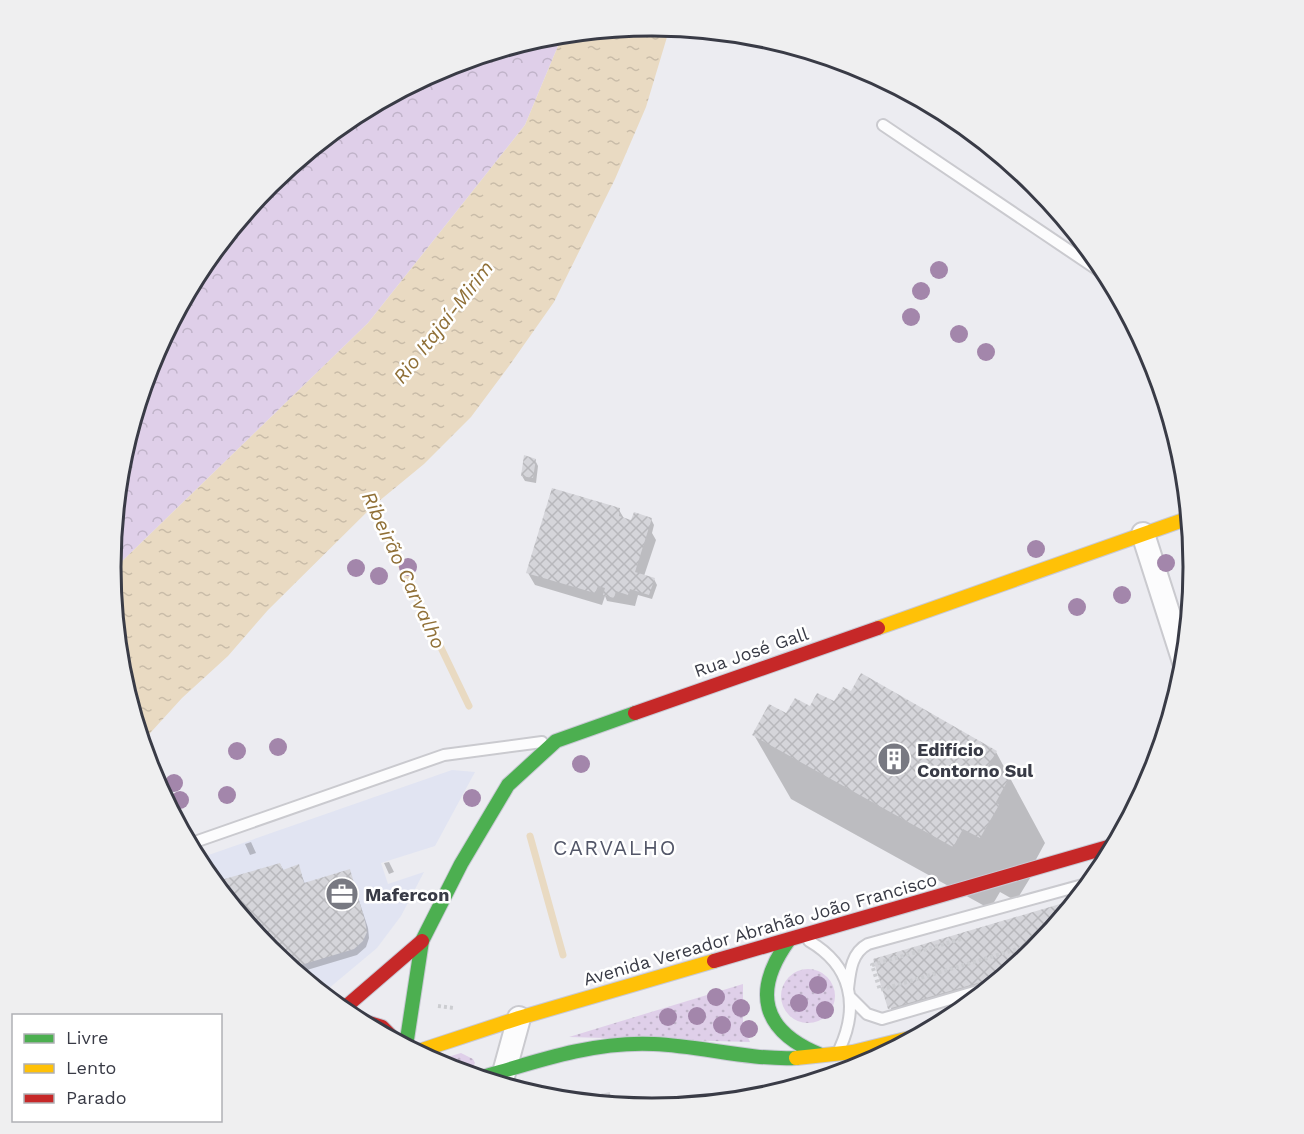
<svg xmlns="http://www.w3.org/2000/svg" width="1304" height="1134" font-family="'Work Sans',sans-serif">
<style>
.commercial{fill:#e1e4f2}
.grass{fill:url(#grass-dots)}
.forest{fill:url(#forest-crowns)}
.water{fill:url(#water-ripples)}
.shadow{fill:#0003}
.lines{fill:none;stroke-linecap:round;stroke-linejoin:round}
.stream{stroke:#e9dac2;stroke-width:7}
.building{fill:url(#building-cross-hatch)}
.lane-casing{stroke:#cacacf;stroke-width:14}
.street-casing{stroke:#cacacf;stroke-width:26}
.fast-casing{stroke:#c8c9d4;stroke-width:16}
.slow-casing{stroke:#c8c9d4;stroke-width:16}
.jam-casing{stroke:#c8c9d4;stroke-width:16}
.path{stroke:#cccdd1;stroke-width:4;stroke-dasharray:3 3;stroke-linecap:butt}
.lane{stroke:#fcfcfd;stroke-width:10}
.street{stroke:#fcfcfd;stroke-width:22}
.fast{stroke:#4caf50;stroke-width:14}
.slow{stroke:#ffc107;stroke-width:14}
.jam{stroke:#c62828;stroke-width:14}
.tree{fill:#a386ab}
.labels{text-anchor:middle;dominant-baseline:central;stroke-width:5;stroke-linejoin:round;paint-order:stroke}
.street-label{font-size:18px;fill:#393b46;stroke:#fff}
.poi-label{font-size:18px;font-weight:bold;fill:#393b46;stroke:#fff;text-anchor:start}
.water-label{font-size:20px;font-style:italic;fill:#907037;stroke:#fff}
.quarter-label{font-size:21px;letter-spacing:1.5px;fill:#525668;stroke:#fff}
.rim{fill:none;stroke:#393b46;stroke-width:3}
</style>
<defs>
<pattern id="grass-dots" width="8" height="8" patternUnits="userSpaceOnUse" patternTransform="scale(1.5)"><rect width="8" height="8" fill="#dfcfe9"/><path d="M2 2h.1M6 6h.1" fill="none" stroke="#c0b3c9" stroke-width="1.8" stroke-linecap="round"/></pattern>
<pattern id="forest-crowns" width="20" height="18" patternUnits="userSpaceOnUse" patternTransform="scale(1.5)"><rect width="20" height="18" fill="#dfcfe9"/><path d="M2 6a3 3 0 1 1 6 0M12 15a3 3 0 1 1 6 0" fill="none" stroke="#c0b3c9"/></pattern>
<pattern id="water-ripples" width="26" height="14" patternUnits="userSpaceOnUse" patternTransform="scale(1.5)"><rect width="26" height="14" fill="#e9dac2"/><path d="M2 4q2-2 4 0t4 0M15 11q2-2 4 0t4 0" fill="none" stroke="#c9bca8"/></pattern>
<pattern id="building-cross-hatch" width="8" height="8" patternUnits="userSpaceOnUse" patternTransform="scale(1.5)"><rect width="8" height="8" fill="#d5d5da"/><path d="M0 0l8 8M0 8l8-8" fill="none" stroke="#b8b8bc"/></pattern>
</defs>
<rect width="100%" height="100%" fill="#ececf1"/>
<path class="commercial" d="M452,770l23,2 -40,74 -54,17 7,21 36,-12 -23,44 -24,32 -55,46 -53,-44 -72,-91z"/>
<path class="grass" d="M781 996a27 27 0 1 1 54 0a27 27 0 1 1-54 0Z
M743,984v43l7,15 -181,-5z
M461,1053l12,6 2,4 -4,7 -10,2 -27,-11z"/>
<path class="forest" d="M563,34l-38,91 -157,198 -257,249 10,-111 31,-102 50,-93 67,-82 82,-67 94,-50 102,-31z"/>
<path class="water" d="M652,26l18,1 -24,80 -31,72 -61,123 -45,64 -38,51 -47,47 -51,42 -105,104 -40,46 -46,42 -40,44 -21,-70 -10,-100 257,-249 157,-198 38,-91z"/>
<path class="shadow" d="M535,460l3,6 -2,17 -11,-2 -3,-5z
M619,510l6,10 7,2 19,-3 3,6 -2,8 4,7 -12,36 10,3 3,6 -5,14 -14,-4 -3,11 -28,-5 -2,-5 -3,9 -67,-20 -7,-12z
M835,703l161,49 49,91 -12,22 2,5 -19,31 -16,-9 -10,17 -199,-110 -37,-64 33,-20z
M251,842l5,11 -6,2 -5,-11z
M389,862l5,10 -5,2 -5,-11z
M280,864l4,7 14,-5 7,18 44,-14 19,58 1,10 -3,9 -9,8 -60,18 -28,-23 -54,-67z
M1035,950l-42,35 -100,29 -18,-54z
M610,1094l6,11 -40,-4z"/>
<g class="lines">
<path class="stream" d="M369,498l100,208
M530,836l33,119"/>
</g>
<path class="building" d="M524,455l12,4 -3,19 -12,-2z
M552,488l68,20 -1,8 12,4 3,-8 18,6 -17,54 20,6 -6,17 -19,-6 -2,6 -12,-4 -2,7 -11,-3 2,-7 -7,-2 -3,7 -69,-20z
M861,673l136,78 -9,15 21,12 -13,24 3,3 -19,33 -17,-9 -10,18 -201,-112 17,-31 17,9 9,-15 15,8 7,-13 17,8 9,-14 8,4z
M280,863l3,7 16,-6 5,19 46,-14 15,52 2,11 -4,9 -9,8 -63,19 -22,-18 -55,-68z
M1077,899l-42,51 -30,25 -117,34 -15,-50z
M610,1092l-3,12 -34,-3v-1z"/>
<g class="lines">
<defs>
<path id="lane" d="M883,125l224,151
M189,844l255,-89 98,-13
M809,941c43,25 50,65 31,107
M848,989c2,-17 3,-36 20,-45l222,-61
M850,997l17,17 15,5 106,-31"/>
<path id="street" d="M1143,534l41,128
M502,1080l17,-62"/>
<path id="fast" d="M789,940c-37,51 -28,91 32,115
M406,1046l16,-105 39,-77 47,-79 48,-44 79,-28
M480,1078c57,-17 114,-37 174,-34 48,2 94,16 142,14"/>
<path id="slow" d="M878,628l311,-110
M416,1052l103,-34 195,-57
M796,1058l57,-6 65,-16"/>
<path id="jam" d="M635,713l243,-85
M714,961l401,-116
M342,1010l80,-69
M350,1017l32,10 14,14"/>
</defs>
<use href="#lane" class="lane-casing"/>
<use href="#street" class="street-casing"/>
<use href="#fast" class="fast-casing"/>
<use href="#slow" class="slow-casing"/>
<use href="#jam" class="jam-casing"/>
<path class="path" d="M961,939l-89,26 8,25 161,-48
M438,1006l16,2"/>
<use href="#lane" class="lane"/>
<use href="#street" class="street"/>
<use href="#fast" class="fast"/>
<use href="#slow" class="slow"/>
<use href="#jam" class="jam"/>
</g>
<g class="tree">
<circle cx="939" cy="270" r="9"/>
<circle cx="921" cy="291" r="9"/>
<circle cx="911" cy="317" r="9"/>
<circle cx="959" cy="334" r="9"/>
<circle cx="986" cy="352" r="9"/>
<circle cx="1036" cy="549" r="9"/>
<circle cx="1166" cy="563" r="9"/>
<circle cx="408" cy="567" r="9"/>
<circle cx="356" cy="568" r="9"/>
<circle cx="379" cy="576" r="9"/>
<circle cx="1122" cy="595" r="9"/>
<circle cx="1077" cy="607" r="9"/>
<circle cx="278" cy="747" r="9"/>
<circle cx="237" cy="751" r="9"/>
<circle cx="581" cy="764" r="9"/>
<circle cx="174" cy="783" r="9"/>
<circle cx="227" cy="795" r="9"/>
<circle cx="472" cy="798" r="9"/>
<circle cx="180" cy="800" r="9"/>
<circle cx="818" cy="985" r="9"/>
<circle cx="716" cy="997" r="9"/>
<circle cx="799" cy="1003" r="9"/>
<circle cx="741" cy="1008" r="9"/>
<circle cx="825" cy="1010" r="9"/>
<circle cx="697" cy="1016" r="9"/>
<circle cx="668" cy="1017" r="9"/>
<circle cx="722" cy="1025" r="9"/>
<circle cx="749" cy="1029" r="9"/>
</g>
<defs>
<symbol id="building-disc" viewBox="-11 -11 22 22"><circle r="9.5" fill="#787982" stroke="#fff"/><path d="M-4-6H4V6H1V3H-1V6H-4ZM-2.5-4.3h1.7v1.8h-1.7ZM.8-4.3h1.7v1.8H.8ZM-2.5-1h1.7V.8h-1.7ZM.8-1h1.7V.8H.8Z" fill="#fff"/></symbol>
<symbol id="office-disc" viewBox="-11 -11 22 22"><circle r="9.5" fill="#787982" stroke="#fff"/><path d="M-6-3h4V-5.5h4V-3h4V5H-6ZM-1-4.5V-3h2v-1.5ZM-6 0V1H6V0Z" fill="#fff"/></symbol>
</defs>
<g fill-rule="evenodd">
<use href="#building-disc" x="875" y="740" width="38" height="38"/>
<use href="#office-disc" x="323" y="875" width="38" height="38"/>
</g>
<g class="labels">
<g class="street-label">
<text transform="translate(751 652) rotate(-19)">Rua José Gall</text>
<text transform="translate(760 929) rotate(-16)">Avenida Vereador Abrahão João Francisco</text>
</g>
<g class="poi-label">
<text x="917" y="749">Edifício<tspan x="917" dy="21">Contorno Sul</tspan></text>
<text x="365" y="894">Mafercon</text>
</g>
<g class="water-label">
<text transform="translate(443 322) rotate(-52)">Rio Itajaí-Mirim</text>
<text transform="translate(404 570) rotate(65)">Ribeirão Carvalho</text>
</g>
<g class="quarter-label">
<text x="615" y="847">CARVALHO</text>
</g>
</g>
<path d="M0 0H1304V1134H0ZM121 567a531 531 0 1 1 1062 0a531 531 0 1 1-1062 0Z" fill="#efeff0" fill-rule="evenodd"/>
<path class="rim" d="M121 567a531 531 0 1 1 1062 0a531 531 0 1 1-1062 0Z"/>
<rect x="12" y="1014" width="210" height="108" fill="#ffffff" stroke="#b0b1b5" stroke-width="1.5"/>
<rect x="24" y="1034" width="30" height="9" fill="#4caf50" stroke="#b0b1b5" stroke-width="1.5"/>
<text x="66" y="1044" font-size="18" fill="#393b46">Livre</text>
<rect x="24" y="1064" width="30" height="9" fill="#ffc107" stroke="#b0b1b5" stroke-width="1.5"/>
<text x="66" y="1074" font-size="18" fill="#393b46">Lento</text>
<rect x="24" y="1094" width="30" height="9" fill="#c62828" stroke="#b0b1b5" stroke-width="1.5"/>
<text x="66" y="1104" font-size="18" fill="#393b46">Parado</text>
</svg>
